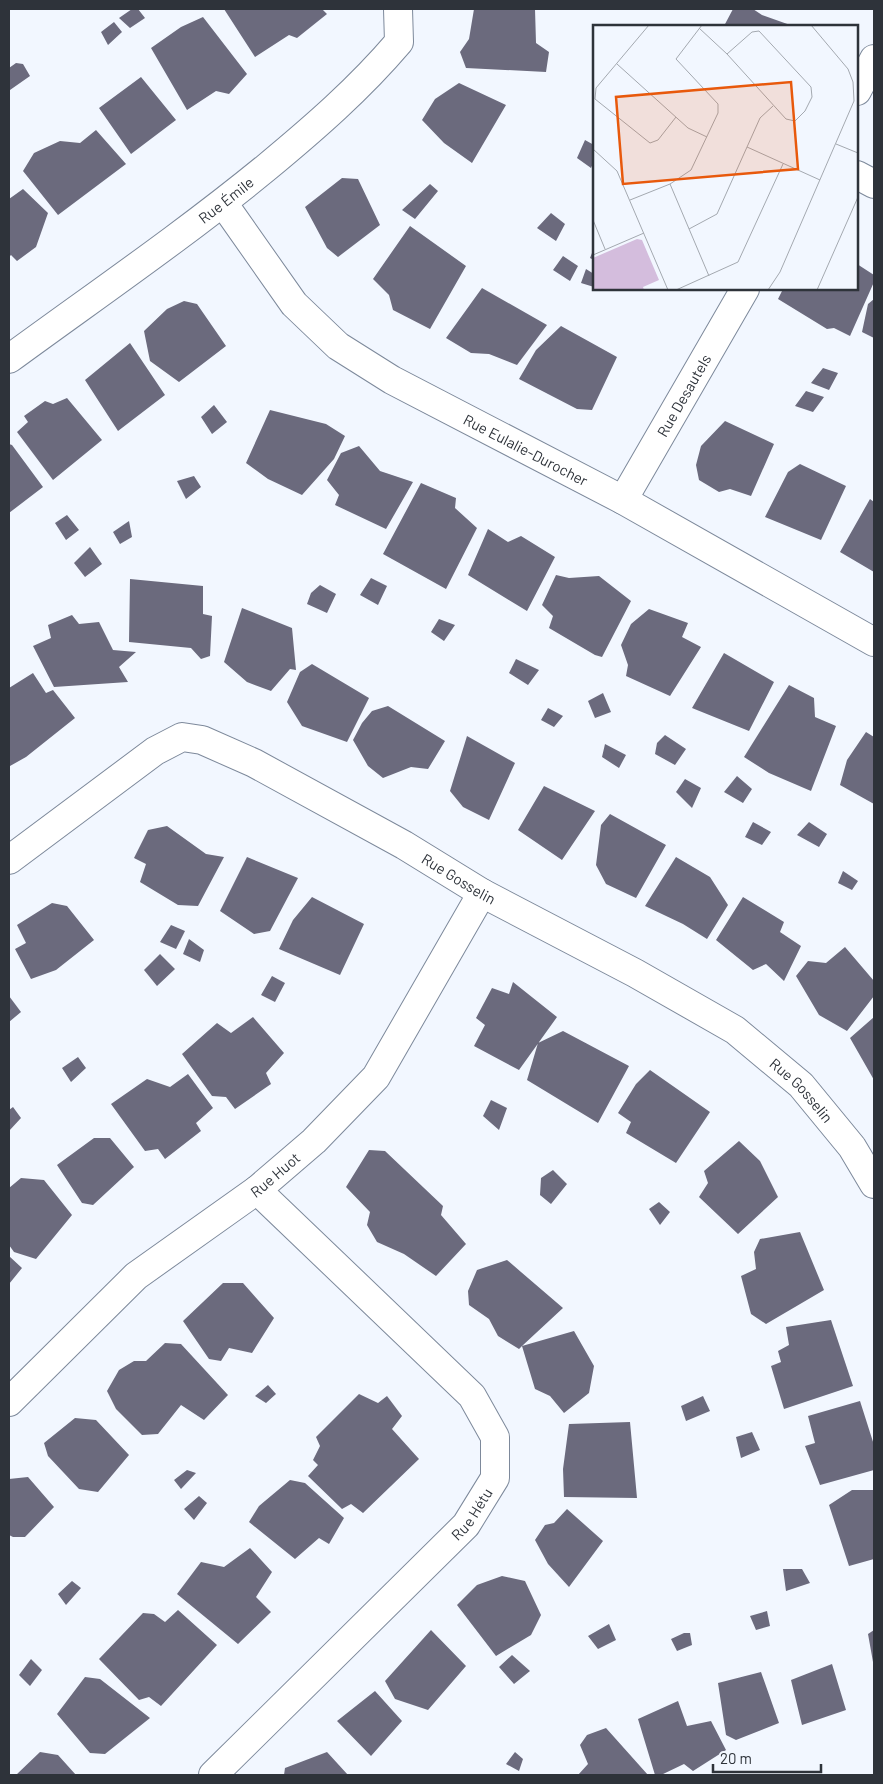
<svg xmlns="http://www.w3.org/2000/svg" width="883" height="1784" font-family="Barlow,sans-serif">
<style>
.building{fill:#6b6a7d}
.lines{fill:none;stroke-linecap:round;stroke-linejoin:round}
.street-casing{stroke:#7d899b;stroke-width:30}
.street{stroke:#fff;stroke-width:28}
.labels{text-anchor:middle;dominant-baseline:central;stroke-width:5;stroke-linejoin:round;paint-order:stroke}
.street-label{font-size:15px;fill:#2e333a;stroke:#f2f7ff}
.inset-road{fill:none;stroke:#a4a9b0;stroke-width:1}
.view{fill:#e8590c;fill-opacity:0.15;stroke:#e8590c;stroke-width:2.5}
.inset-edge{fill:none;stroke:#2e333a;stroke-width:2.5}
</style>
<rect width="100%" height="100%" fill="#f2f7ff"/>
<path class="building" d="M132,9h6l7,9 -15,10 -11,-10z
M224,9h98l5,5 -30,24 -8,-3 -34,22z
M474,9h61l1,34 13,9 -3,20 -80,-4 -6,-16 9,-13z
M733,9h20l9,6 31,11h-69z
M203,17l44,57 -18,20 -13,-3 -29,19 -36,-62 30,-21z
M114,22l8,10 -14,13 -7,-13z
M16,63l7,1 7,12 -20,14 -1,-22z
M141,77l35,43 -45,34 -32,-46z
M459,83l47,22 -34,58 -28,-20 -22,-23 13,-21z
M96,130l30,34 -68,51 -35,-44 11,-18 26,-12 20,2z
M585,140l9,5v16l-3,7 -14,-10z
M342,178l16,1 22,46 -42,32 -11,-9 -22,-41z
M430,184l8,7 -23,28 -13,-9z
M23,189l25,24 -12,34 -19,14 -6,-6 -2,2v-58z
M551,213l14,11 -9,17 -19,-13z
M410,226l56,40 -36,63 -37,-19 -4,-15 -16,-16z
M594,248v12l-4,-2z
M563,256l15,10 -8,15 -17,-11z
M857,264l17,11v7l-24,54 -16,-8 -7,1 -49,-30 5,-10h74z
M586,269l8,5v13l-13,-4z
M482,288l65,37 -30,40 -28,-11 -18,-1 -25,-15z
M874,299v39l-12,-6 6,-28z
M184,301l13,3 29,42 -47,36 -29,-21 -6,-30 23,-22z
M561,326l56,31 -25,53 -15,-1 -58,-30 17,-29z
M130,343l35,52 -47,36 -33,-51z
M823,368l15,5 -9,17 -18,-7z
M806,391l18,6 -11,15 -18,-6z
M67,398l35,42 -49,40 -36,-48 11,-10 -4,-6 21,-15 8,3z
M214,405l13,17 -15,12 -11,-17z
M270,410l56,14 19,12 -11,23 -32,36 -34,-16 -22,-16z
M725,421l49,23 -23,52 -21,-7 -11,3 -20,-12 -3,-15 5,-19z
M9,444l3,1 31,42 -34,26z
M359,446l21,25 33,11 -27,47 -51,-24 4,-10 -12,-15 14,-27z
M800,464l46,22 -25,54 -56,-23 23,-45z
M194,476l7,11 -15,12 -9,-18z
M421,483l35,15 -1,10 22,20 -31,61 -63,-35z
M870,499l4,3v70l-34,-20z
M67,515l12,15 -13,10 -11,-17z
M129,521l3,16 -12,7 -7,-12z
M488,529l20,13 13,-6 34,21 -28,54 -59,-36z
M90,547l12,17 -17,13 -11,-14z
M556,575l13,3 30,-2 32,25 -29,56 -7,-2 -46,-27 4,-12 -11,-11z
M371,578l16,8 -9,19 -18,-10z
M130,579l73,7v28l9,2 -2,40 -9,3 -10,-11 -62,-6z
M320,585l16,9 -9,19 -20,-9 4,-11z
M242,608l50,20 4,42 -6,-1 -19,22 -24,-9 -23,-20z
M649,609l39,14 -6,14 19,10 -31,49 -44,-20 2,-11 -7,-20 10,-21z
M72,615l7,9 20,-2 14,28 23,2 -17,15 9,15 -74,5 -21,-41 18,-8 -3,-13z
M439,619l16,6 -11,16 -13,-9z
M724,653l50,29 -25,49 -57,-23z
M516,659l23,11 -11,15 -19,-12z
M312,664l57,34 -22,44 -45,-16 -15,-24 13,-30z
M33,673l13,20 7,-3 22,28 -49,39 -16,9 -1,-78z
M789,685l25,13 1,19 21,9 -25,65 -42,-18 -25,-16z
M603,693l8,19 -16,6 -7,-17z
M388,706l57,35 -17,28 -17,-2 -28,11 -15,-12 -15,-26 9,-17 10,-12z
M548,708l15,8 -9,11 -13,-7z
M866,732l8,5v67l-34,-19 7,-25z
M665,735l21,14 -11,16 -20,-11 2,-11z
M467,736l48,27 -26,57 -26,-13 -13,-16z
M605,744l21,11 -7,13 -17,-11z
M737,776l15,13 -9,14 -19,-11z
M685,779l16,9 -9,20 -16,-16z
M544,786l51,25 -33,49 -44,-30z
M610,814l56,31 -30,53 -30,-14 -10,-19 5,-40z
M753,822l18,10 -9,13 -17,-8z
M809,822l18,12 -8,13 -22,-12z
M167,826l39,28 18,3 -26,49 -20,-1 -38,-23 6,-18 -12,-6 14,-28z
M247,857l51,21 -28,53 -16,3 -34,-23z
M676,857l34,20 18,28 -21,34 -24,-15 -38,-18z
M843,871l15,10 -6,9 -14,-7z
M312,897l52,27 -24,51 -61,-26 14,-29z
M743,897l41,25 -4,10 21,14 -17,35 -18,-17 -13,6 -37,-30z
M52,903l15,3 27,34 -38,30 -25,9 -16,-30 11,-6 -9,-18z
M171,925l14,6 -9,18 -16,-7z
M189,939l15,11 -4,12 -17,-8z
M845,947l29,34v15l-27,35 -28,-16 -23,-39 12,-15 18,2z
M160,954l15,15 -18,17 -13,-16z
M272,976l13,7 -10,19 -14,-7z
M513,982l44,35 -38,53 -45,-24 11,-21 -9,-7 16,-30 17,6z
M9,996l12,16 -12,10z
M253,1017l31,36 -18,20 5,11 -36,25 -9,-12 -14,-1 -30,-42 35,-31 14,10z
M874,1017v63l-24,-42z
M563,1031l66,35 -31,57 -71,-43 11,-37z
M78,1057l8,11 -15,14 -9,-14z
M650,1070l60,42 -34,51 -50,-30 5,-11 -13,-9 18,-29z
M188,1074l25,34 -17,15 5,8 -36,28 -7,-10 -13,2 -34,-47 36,-25 23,8z
M491,1100l16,8 -8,22 -16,-14z
M13,1107l8,11 -12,13v-21z
M94,1138h16l24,29 -41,38 -11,-2 -25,-38z
M739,1141l21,20 18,36 -40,37 -39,-37 9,-14 -4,-12z
M369,1150l16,1 58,55 -2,9 25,29 -30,32 -32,-22 -27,-12 -10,-17 3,-13 -24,-25z
M553,1170l14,14 -16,20 -11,-9 1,-17z
M21,1178l23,2 28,35 -36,44 -22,-7 -5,-7v-57z
M659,1202l11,10 -10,13 -11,-16z
M800,1232l24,58 -58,34 -15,-10 -10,-38 15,-7 -2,-17 6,-13z
M9,1256l13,12 -13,16z
M507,1260l56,48 -41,38 52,-15 20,35 -5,27 -25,20 -14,-17 -15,-7 -13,-43 -3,3 -21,-13 -9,-17 -20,-14 -1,-14 9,-21z
M223,1283h20l31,35 -22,35 -23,-5 -8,13 -12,-2 -26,-38z
M831,1320l22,66 -69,23 -13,-43 10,-4 -3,-11 11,-6 -3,-18z
M165,1343l16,1 47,51 -24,25 -23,-15 -23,29 -16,1 -26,-26 -9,-18 12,-21 15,-9h12z
M268,1385l8,9 -10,9 -11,-7z
M359,1394l19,9 9,-7 15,20 -10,13 27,30 -56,54 -12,-9 -9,5 -34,-33 10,-11 -5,-5 7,-14 -4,-9z
M703,1396l7,15 -24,10 -5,-15z
M860,1401l14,44v25l-54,15 -15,-39 10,-3 -7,-27z
M75,1418l21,2 33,35 -31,37 -19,-3 -31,-33 -4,-13z
M630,1422l7,76 -73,-1 -1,-28 6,-45z
M752,1432l8,18 -19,8 -5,-21z
M187,1470l9,3 -15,16 -7,-9z
M28,1477l26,30 -29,30h-12l-4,-2v-56z
M290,1480l15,3 39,35 -15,26 -10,-6 -24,21 -46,-37 10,-16z
M852,1490h22v69l-25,7 -20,-61z
M199,1496l8,7 -13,17 -10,-11z
M567,1509l36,32 -34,46 -21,-23 -13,-24 10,-15 9,-2z
M250,1548l22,24 -16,25 15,15 -33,32 -61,-50 24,-32 23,5z
M783,1569h19l8,14 -24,8z
M502,1576l23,5 16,34 -10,20 -35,21 -39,-51 20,-20z
M72,1581l9,7 -15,17 -8,-11z
M178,1610l39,35 -56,61 -12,-9 -10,3 -40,-41 44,-46 11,1 11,8z
M767,1611l3,15 -14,4 -6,-14z
M609,1624l7,16 -18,9 -10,-13z
M431,1630l35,36 -38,44 -33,-11 -10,-18z
M874,1630v32h-1l-5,-28z
M684,1633h6l2,12 -15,6 -6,-12z
M512,1655l18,16 -16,13 -15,-17z
M31,1659l11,11 -12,16 -11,-11z
M832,1664l14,46 -44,15 -11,-45z
M761,1672l18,51 -43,17 -10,-5 -8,-52z
M85,1677l15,2 50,39 -45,36 -15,-1 -33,-39z
M375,1691l27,30 -31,35 -34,-35z
M678,1701l9,25 24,-5 15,29 -33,21 -9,-7 -23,11h-6l-17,-56z
M606,1728l42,47h-70l10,-11 -8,-19 7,-10z
M40,1752l18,3 18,20h-60z
M327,1752l21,23h-64l1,-7z
M515,1752l8,7 -4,12 -13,-7z"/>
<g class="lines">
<defs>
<g id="street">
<path d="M857,91l17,-32"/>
<path d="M857,175l17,9"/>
<path id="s1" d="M223,203l71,101 44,42 54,34 231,120 251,142"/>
<path id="s2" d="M9,359c86,-63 175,-124 258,-192 47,-39 92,-78 132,-125l-1,-33"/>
<path id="s3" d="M623,500l122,-211"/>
<path id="s4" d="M9,860l146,-109 27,-14 20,3 52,23 150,82 78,48 153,80 100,57 66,55 51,62 22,37"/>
<path id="s5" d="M9,1402l127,-126 121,-86 57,-49 62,-64 106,-184"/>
<path id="s6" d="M213,1775l253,-250 29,-47v-41l-23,-41 -215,-206"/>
</g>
</defs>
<use href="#street" class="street-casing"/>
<use href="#street" class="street"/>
</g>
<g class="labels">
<g class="street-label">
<text stroke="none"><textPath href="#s2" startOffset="269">Rue Émile</textPath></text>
<text stroke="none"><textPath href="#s3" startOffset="121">Rue Desautels</textPath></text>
<text stroke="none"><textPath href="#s1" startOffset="399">Rue Eulalie-Durocher</textPath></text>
<text stroke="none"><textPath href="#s4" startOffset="525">Rue Gosselin</textPath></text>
<text stroke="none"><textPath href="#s4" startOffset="930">Rue Gosselin</textPath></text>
<text stroke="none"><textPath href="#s5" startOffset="351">Rue Huot</textPath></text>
<text stroke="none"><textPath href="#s6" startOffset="368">Rue Hétu</textPath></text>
</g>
</g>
<g transform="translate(593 25)">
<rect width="265" height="265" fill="#f2f7ff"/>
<path d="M44,214l5,1 17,40 -16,7 1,3h-51v-32z" fill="#d4bddd"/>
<path class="inset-road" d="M56,0l-53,63 -1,11 55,44 8,-3 18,-23M106,3l28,26 59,65 9,2 10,-10 7,-14 -1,-10 -52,-56 -7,1 -25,22M24,39l71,64 19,9M243,119l22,9M154,122l73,33M0,124l24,22 51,119M77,159l39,92M37,175l40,-16 21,-14 27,-57v-9l-42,-45 26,-34M0,195l12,29M96,204l28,-15 43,-96 13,-12M0,230l51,-22M83,265l62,-28 45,-98M175,265l12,-18 74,-171 -1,-19 -5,-13 -37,-44M224,265l41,-93"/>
<path class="view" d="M198,57l7,87 -175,15 -7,-87z"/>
<rect width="265" height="265" class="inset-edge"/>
</g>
<rect width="883" height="1784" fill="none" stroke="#2e333a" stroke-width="20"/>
<path d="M713 1764v8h108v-8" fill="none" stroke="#2e333a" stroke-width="2.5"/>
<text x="720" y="1764" font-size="15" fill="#2e333a" stroke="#f2f7ff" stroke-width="4" paint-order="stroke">20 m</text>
</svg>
